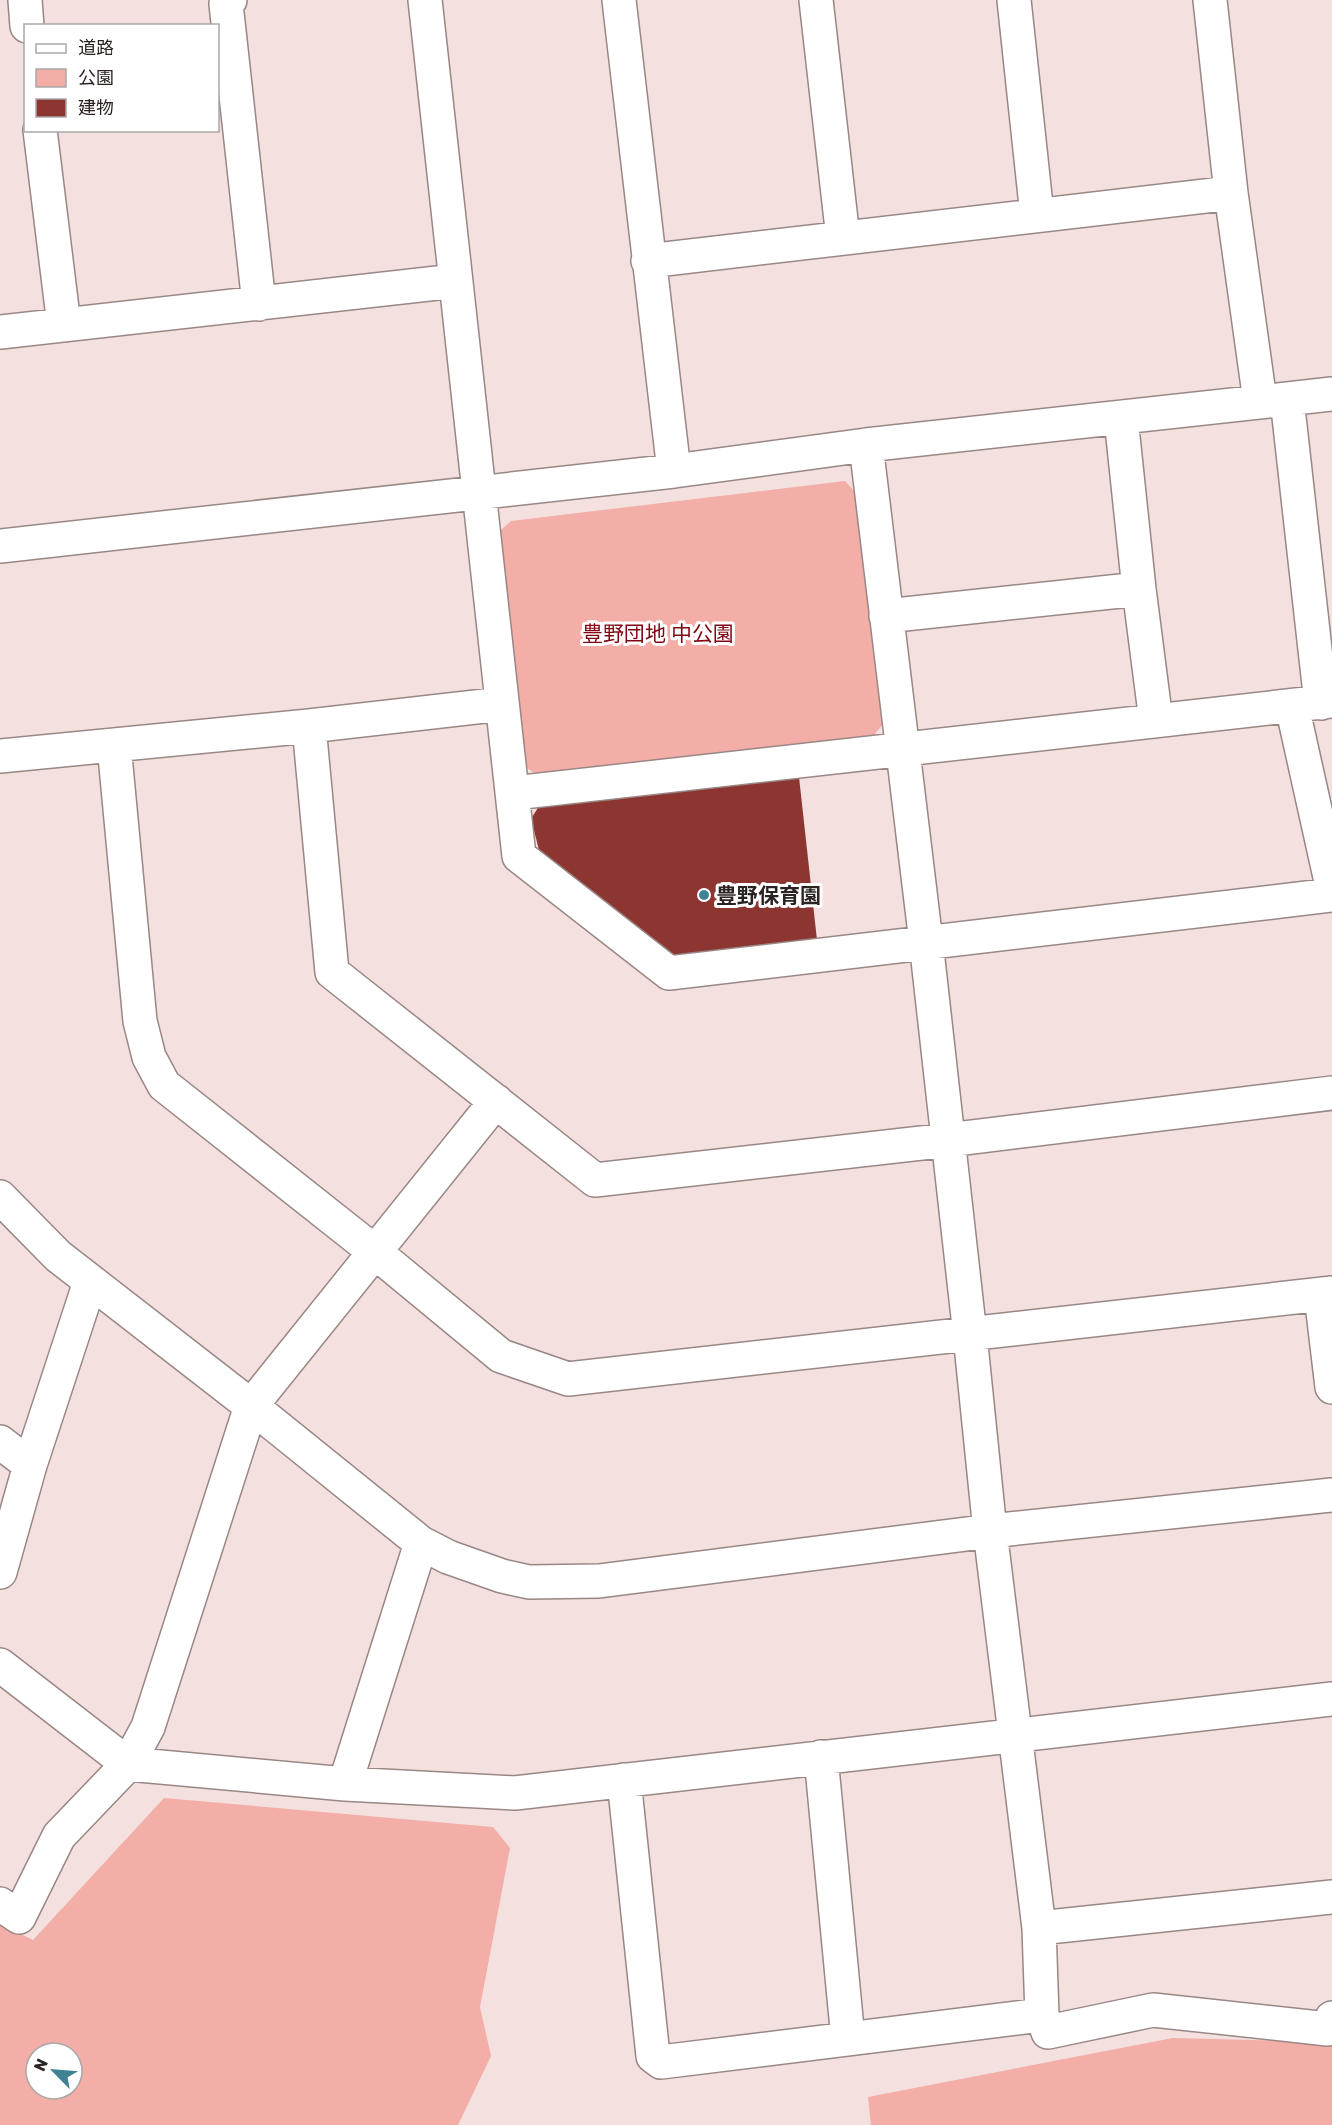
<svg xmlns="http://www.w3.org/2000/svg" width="1332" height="2125" font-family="Rubik,'Noto Sans JP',sans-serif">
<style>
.green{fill:#f2aea7;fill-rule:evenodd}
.building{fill:#8c3531}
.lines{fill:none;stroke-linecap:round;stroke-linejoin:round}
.street-casing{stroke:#988785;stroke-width:36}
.street{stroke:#fff;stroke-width:33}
.poi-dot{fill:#408193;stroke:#fff;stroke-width:2}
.labels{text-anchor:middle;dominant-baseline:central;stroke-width:6;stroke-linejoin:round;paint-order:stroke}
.park-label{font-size:21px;fill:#800511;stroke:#fff}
.poi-label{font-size:21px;font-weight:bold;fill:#2a2322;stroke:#fff;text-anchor:start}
</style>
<rect width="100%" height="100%" fill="#f4e0de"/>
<path class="green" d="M845,481l12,13 27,229 -11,13 -332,42 -18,-13 -23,-234 11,-10z
M164,1798l329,29 17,21 -30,159 11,49 -33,69h-458v-201l33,16zM36,2053h36v36h-36z
M1173,2038l159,4v83h-461l-3,-28z"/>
<path class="building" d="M799,777l18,163 -139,20 -139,-110 -8,-31 8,-13z"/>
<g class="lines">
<defs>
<path id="street" d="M25,0l2,26
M230,0l-4,4 33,300
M425,0l94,856 150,117 663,-78
M619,0l55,471
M816,0l27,238
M1014,0l23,215
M1210,0l21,193 29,208
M40,130l24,195
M648,261l583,-68
M0,332l455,-51
M1287,399l34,304
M1121,418l18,171 17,132
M866,445l60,497 44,393 20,196 49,397 3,87 6,17 105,-22 175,19 4,-11
M0,546l674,-75 192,-26 466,-51
M886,616l253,-27
M1292,706l40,180
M309,726l23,246 263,208 353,-40 384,-47
M114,745l26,276 9,36 15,28 211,167 126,104 67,23 764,-86
M0,756l309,-30 193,-22
M514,793l818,-92
M0,1197l58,59 197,153 166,134 27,14 54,19 27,6 70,-1 391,-50 342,-36
M1321,1295l11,92
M0,1442l30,23
M0,1572l30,-107 60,-183
M0,1665l128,99 217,20 170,9 817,-94
M821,1757l27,282
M624,1780l29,276 8,6 381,-47
M345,1784l76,-241
M0,1904l19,13 40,-81 69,-72 20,-37 103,-321 245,-305
M1039,1928l293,-31"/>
</defs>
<use href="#street" class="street-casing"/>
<use href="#street" class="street"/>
</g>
<circle class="poi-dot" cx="704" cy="895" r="6"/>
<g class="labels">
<g class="park-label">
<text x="658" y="633">豊野団地 中公園</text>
</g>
<g class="poi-label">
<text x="716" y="895">豊野保育園</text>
</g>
</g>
<rect x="24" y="24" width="195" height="108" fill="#ffffff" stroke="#aaa7a7" stroke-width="1.5"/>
<rect x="36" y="44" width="30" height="9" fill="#ffffff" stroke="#aaa7a7" stroke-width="1.5"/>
<text x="78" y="54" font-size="18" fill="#2a2322">道路</text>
<rect x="36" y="69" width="30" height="18" fill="#f2aea7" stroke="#aaa7a7" stroke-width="1.5"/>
<text x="78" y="84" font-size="18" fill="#2a2322">公園</text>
<rect x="36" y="99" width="30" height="18" fill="#8c3531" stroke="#aaa7a7" stroke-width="1.5"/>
<text x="78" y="114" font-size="18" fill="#2a2322">建物</text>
<g transform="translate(54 2071) rotate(295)"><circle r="28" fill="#ffffff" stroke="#aaa7a7" stroke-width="1.5"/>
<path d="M0-4.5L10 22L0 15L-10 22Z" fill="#408193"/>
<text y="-9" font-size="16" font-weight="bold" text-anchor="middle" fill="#2a2322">N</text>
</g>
</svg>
